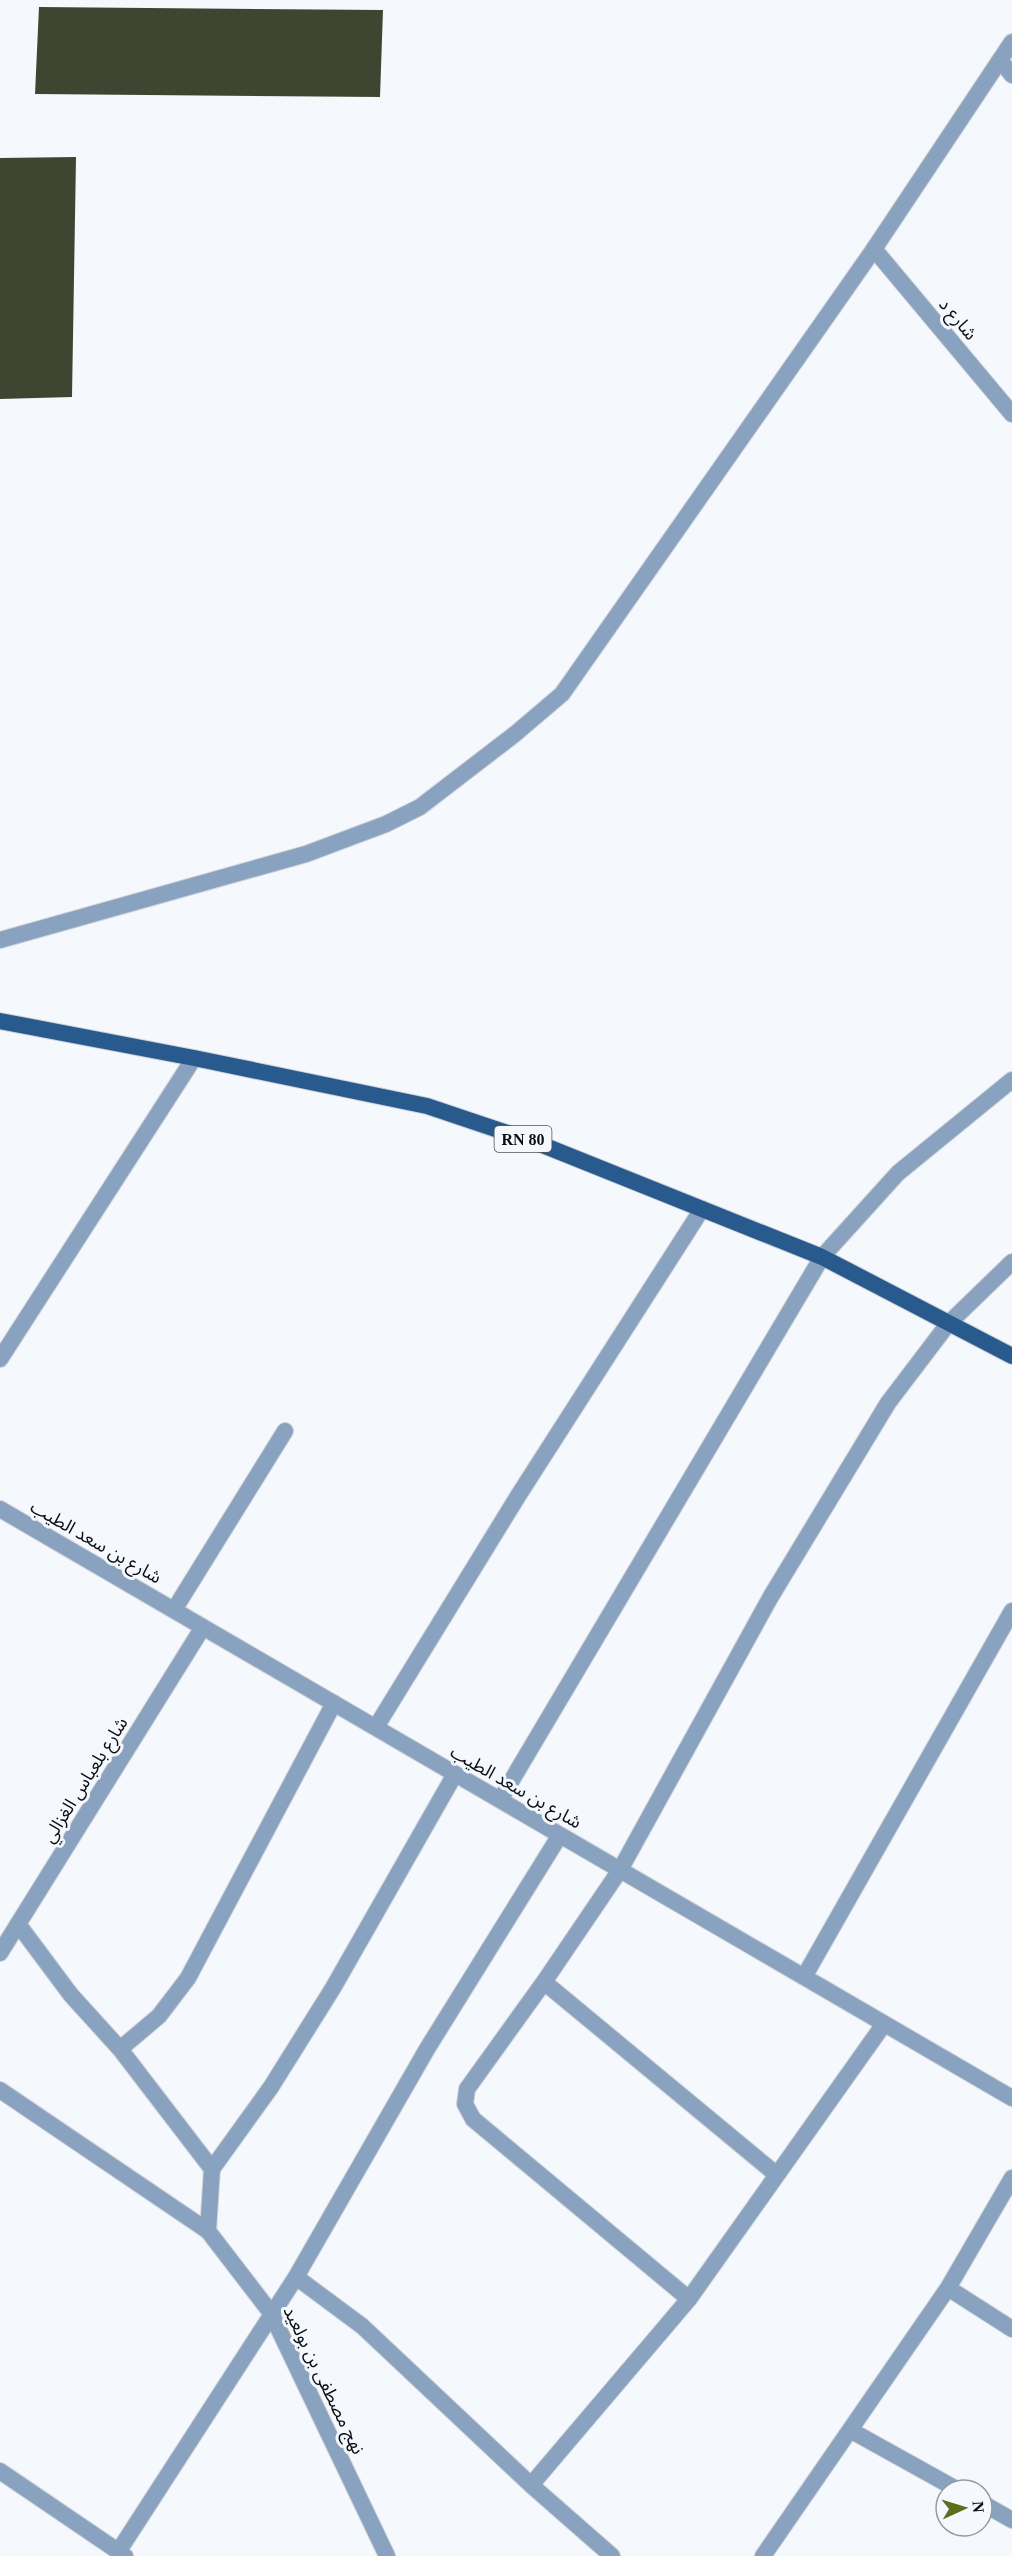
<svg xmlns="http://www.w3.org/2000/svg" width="1012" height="2556" font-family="'Times New Roman','Noto Sans Arabic',serif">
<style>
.building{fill:#404532}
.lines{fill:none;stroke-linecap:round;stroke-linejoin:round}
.service-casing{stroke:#cfd3d7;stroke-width:18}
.minor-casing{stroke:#cfd3d7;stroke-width:18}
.tertiary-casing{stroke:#cfd3d7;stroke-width:18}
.primary-casing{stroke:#cfd3d7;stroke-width:18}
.service{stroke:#88a2c0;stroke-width:16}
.minor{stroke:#88a2c0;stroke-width:16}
.tertiary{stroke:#88a2c0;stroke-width:16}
.primary{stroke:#285a8e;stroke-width:16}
.labels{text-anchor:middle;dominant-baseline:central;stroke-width:6;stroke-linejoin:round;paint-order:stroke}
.shield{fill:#f5f8fc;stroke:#50555a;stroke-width:1.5}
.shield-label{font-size:16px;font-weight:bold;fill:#090f15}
.street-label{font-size:18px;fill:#090f15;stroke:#f5f8fc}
</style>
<rect width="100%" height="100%" fill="#f5f8fc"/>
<path class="building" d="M39,7l344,3 -3,87 -345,-3z
M76,157l-4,240 -72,2v-241z"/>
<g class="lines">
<defs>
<path id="service" d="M212,2169l59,-82 62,-99 122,-214"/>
<path id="minor" d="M1000,60l12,15
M874,249l138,165
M0,1359l194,-301
M0,1509l1012,589
M174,1610l111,-179
M376,1727l142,-231 184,-287
M500,1800l322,-543 76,-84 114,-93
M18,1924l53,71 49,54 92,120 -4,62
M0,1953l203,-326
M804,1977l208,-366
M544,1982l233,193
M120,2049l39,-33 29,-38 146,-275
M0,2090l208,141 63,82 116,243
M296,2277l66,49 169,159 81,71
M948,2288l64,41
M689,2299l-216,-180 -8,-15 2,-15 77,-107 76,-112 150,-272 118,-195 60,-79 64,-62
M850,2430l108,60
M0,2471l125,85
M531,2485l158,-186 195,-275
M982,2503l30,17
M118,2552l178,-275 131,-228 133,-214
M763,2556l185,-268 64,-110"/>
<path id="tertiary" d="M0,940l306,-86 80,-30 34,-17 95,-73 47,-40 312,-445 138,-207"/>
<path id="primary" d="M0,1021l194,37 233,48 113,38 282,113 190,99"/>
</defs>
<use href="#service" class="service-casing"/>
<use href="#minor" class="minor-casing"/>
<use href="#tertiary" class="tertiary-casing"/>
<use href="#primary" class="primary-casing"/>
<use href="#service" class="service"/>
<use href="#minor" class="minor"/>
<use href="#tertiary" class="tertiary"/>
<use href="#primary" class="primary"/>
</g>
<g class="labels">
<rect class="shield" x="494.5" y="1126" width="57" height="26" rx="4.5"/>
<g class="shield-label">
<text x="523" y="1139">RN 80</text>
</g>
<g class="street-label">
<text transform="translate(958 319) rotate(50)">شارع د</text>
<text transform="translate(96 1542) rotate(30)">شارع بن سعد الطيب</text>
<text transform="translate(85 1780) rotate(-58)">شارع بلعباس الغزالي</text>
<text transform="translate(516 1787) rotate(30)">شارع بن سعد الطيب</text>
<text transform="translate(324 2380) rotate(64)">نهج مصطفى بن بولعيد</text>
</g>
</g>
<g transform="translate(964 2508) rotate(86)"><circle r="28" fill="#f5f8fc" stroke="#979ba0" stroke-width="1.5"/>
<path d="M0-4.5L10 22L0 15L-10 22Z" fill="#5e6f1b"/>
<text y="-9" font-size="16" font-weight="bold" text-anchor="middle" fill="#090f15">N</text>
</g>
</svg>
